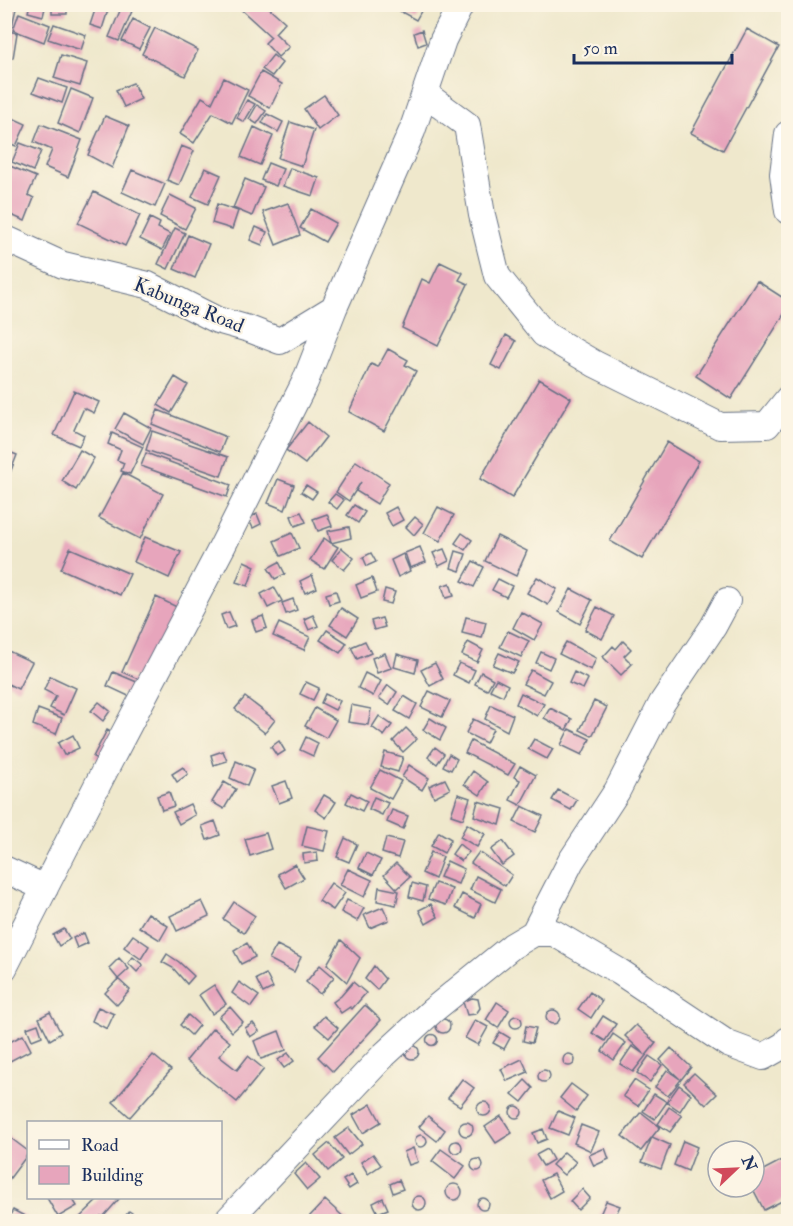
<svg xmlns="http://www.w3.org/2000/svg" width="793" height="1226" font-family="'IM FELL Double Pica',serif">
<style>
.building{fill:#e7a5bc}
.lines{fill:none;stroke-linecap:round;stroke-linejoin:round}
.minor-casing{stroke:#657084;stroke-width:28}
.minor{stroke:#fff;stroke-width:26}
.labels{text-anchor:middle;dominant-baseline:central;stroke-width:4.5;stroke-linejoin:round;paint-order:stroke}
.street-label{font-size:20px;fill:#1b2f5e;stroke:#fcf5e5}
</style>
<rect width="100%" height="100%" fill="#fcf5e5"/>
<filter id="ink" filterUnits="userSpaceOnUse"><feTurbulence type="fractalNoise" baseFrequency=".0167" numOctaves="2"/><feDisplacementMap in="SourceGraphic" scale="12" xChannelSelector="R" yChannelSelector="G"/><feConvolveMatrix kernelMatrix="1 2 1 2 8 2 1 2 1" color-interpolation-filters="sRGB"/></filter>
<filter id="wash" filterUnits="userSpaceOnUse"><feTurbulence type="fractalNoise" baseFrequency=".008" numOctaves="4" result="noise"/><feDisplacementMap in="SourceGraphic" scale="24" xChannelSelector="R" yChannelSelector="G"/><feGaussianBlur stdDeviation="1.35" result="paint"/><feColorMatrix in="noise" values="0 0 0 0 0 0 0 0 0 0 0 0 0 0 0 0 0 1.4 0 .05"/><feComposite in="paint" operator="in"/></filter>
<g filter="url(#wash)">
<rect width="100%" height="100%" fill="#efe8cc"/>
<g id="blocks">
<path class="building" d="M4,4h13l-5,22 -8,-2z
M30,4h16l-3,12 -15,-4z
M52,4h15v10h-15z
M97,4h13l-8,25 -12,-4z
M235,4h30l20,18 -10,11 14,14 -11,10 -13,-14 6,-6z
M398,4h27l-9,16 -20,-11z
M122,6l10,5 -13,30 -10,-4z
M19,13l31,12 -6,17 -31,-12z
M133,19l17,9 -11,21 -17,-8z
M54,24l32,11 -5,15 -33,-11z
M155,28l43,22 -13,26 -43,-22z
M747,29l32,18 -56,103 -32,-17z
M4,30l13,3 -4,25 -9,-1z
M422,30l4,13 -8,3 -4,-13z
M61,55l26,8 -7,23 -26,-8z
M273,55l9,8 -10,13 -10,-7z
M261,72l21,12 -12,24 -22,-12z
M39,78l28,10 -5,15 -29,-11z
M224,78l24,12 -16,33 -19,-10 -19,30 -14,-9 22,-37 10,6z
M133,83l8,16 -17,8 -8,-17z
M71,89l22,9 -13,35 -22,-10z
M324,95l14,20 -20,15 -14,-21z
M247,100l8,4 -11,18 -7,-4z
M257,105l9,6 -9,13 -8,-5z
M4,114l22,10 -10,22 -12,-5z
M267,114l16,8 -5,10 -16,-9z
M105,116l24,10 -17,42 -24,-13z
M290,122l24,8 -12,36 -24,-8z
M41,124l41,16 -14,37 -23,-10 7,-17 -18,-8z
M254,127l19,9 -13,29 -19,-8z
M20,143l21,8 -8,20 -21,-9z
M181,146l13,5 -15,34 -12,-5z
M268,163l15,6 -7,17 -15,-6z
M10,166l26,11 -8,18 6,3 -9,23 -21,-9v-34z
M205,168l16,7 -13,29 -16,-7z
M290,168l29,10 -6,18 -30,-10z
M132,170l33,14 -10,23 -33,-15z
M245,179l19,8 -12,29 -19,-8z
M94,192l46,23 -15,31 -47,-23z
M170,195l26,13 -11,21 -25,-13z
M288,203l12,32 -24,10 -13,-33z
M217,204l21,7 -6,18 -20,-6z
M311,209l25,14 -11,19 -25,-14z
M150,218l10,5 -2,5 12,6 -8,16 -22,-11z
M256,227l11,5 -5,13 -12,-5z
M175,228l10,5 -17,36 -10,-5z
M188,235l21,9 -14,34 -21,-9z
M440,262l23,11 -4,7 9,4 -30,62 -36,-18 20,-49 8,4z
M757,281l31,20v7l-57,91 -35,-23z
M506,335l10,6 -15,29 -10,-5z
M388,349l20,11 -3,5 11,6 -32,60 -35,-19 22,-48 7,3z
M175,377l13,8 -17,28 -13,-8z
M539,379l32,19 -59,100 -32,-19z
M74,391l25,11 -5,11 -10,-5 -10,22 10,5 -5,11 -25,-11z
M158,410l68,27 -6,15 -68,-28z
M124,413l27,15 -8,16 -28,-15z
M308,422l18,15 -21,27 -19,-14z
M152,431l76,26 -7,19 -75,-26z
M112,433l31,14 -13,27 -9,-3 3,-8 -7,-3 4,-10 -13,-6z
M667,442l32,19 -57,98 -32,-18z
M4,450l13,5 -12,31h-1z
M80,450l14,8 -18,32 -14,-9z
M146,453l85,32 -4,12 -86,-31z
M356,461l33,22 -12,21 -21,-13 5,-9 -12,19 -13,-9z
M123,473l40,21 -23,45 -41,-21z
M278,479l16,6 -9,25 -17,-7z
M306,485l11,7 -5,7 -11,-7z
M335,494l9,6 -7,9 -9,-7z
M354,505l11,7 -7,11 -11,-8z
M396,507l7,13 -11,6 -7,-13z
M438,507l16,8 -14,26 -16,-8z
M301,512l5,10 -11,4 -4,-10z
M257,514l4,10 -8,4 -5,-10z
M327,514l5,12 -14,5 -5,-12z
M415,517l8,7 -9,11 -8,-8z
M349,527l2,11 -20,5 7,4 -14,22 -14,-9 14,-22 7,5 -3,-12z
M292,533l7,15 -18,8 -7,-15z
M462,533l10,7 -7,10 -10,-7z
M497,536l30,15 -11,25 -31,-15z
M145,537l36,15 -12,26 -35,-16z
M420,547l6,15 -16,6 -5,-15z
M70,548l60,26 -10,21 -59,-26z
M342,548l12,10 -10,12 -12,-10z
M444,549l5,12 -10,5 -6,-13z
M456,551l10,3 -6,17 -9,-3z
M371,553l5,9 -9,4 -4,-9z
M403,554l7,17 -12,6 -7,-17z
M244,561l11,5 -7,20 -12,-4z
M473,561l11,6 -10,20 -12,-6z
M279,562l6,12 -10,5 -7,-11z
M312,575l5,13 -12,5 -5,-12z
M537,577l20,12 -9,16 -21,-12z
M372,578l5,14 -16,6 -5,-13z
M498,579l14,7 -6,11 -14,-7z
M450,583l4,13 -8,2 -4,-12z
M274,587l8,14 -14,7 -7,-14z
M385,589l10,3 -4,12 -9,-2z
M571,589l21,11 -12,24 -21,-12z
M336,591l3,10 -10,3 -3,-10z
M156,597l23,11 -34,74 -23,-10z
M293,599l4,11 -11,4 -4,-11z
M597,607l17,9 -12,23 -17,-9z
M341,608l17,11 -11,17 -17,-11z
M229,612l6,14 -9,3 -5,-14z
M521,612l22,12 -9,16 -21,-12z
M313,615l5,11 -9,4 -5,-11z
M263,616l4,12 -11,4 -4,-12z
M466,617l20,5 -4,16 -20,-5z
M382,618l3,9 -11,3 -3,-9z
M279,623l31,14 -6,13 -31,-14z
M327,630l20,13 -7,10 -20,-13z
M508,631l21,10 -8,16 -21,-10z
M365,641l6,12 -14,6 -6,-12z
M623,641l8,8 -7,7 8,8 -11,11 -18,-18 10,-11 3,3z
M468,642l15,8 -6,12 -15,-7z
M566,642l30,16 -5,12 -32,-16z
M4,649l28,13 -14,27 -14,-7z
M541,652l13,6 -5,11 -13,-6z
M385,653l6,15 -14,5 -5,-15z
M499,653l20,9 -7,11 -19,-8z
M397,654l21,6 -3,13 -21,-6z
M435,663l8,16 -13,7 -9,-16z
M459,663l16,7 -6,13 -16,-8z
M531,670l20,11 -7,13 -21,-10z
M113,672l31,13 -7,15 -30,-14z
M481,672l12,7 -6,11 -12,-6z
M574,672l14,7 -5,10 -14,-6z
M365,673l16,8 -8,15 -15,-8z
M50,676l26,12 -12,27 -14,-7 6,-12 -12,-6z
M496,679l12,6 -5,11 -13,-6z
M306,682l13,6 -6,12 -13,-6z
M388,685l9,7 -8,13 -10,-7z
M429,691l21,10 -8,16 -21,-10z
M521,693l23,11 -7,12 -21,-12z
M325,694l15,7 -5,9 -14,-7z
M404,696l13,8 -8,15 -14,-8z
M245,697l30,23 -10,13 -30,-24z
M594,701l13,6 -15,29 -12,-6z
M99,702l11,9 -7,10 -12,-10z
M351,705l20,4 -3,16 -20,-3z
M491,705l22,10 -6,16 -22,-12z
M315,708l21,12 -10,18 -21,-12z
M550,708l22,11 -6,11 -22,-12z
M38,709l24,9 -6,16 -23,-9z
M379,716l13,9 -8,11 -12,-9z
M430,718l16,10 -6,12 -17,-10z
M473,719l20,10 -7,14 -20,-10z
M406,728l11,11 -14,13 -10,-11z
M569,729l21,10 -8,16 -21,-10z
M107,730l12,7 -13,26 -13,-6z
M73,735l6,13 -15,7 -6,-12z
M306,737l12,6 -5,13 -13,-6z
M534,739l19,10 -6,10 -19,-10z
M279,741l6,10 -8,5 -6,-9z
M471,741l44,23 -7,11 -43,-22z
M435,747l9,7 -7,10 -9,-7z
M223,751l4,10 -13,4 -3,-10z
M385,752l18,5 -5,15 -17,-5z
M449,754l8,5 -6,11 -8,-4z
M236,761l18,8 -7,17 -17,-8z
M409,765l20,13 -7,12 -20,-13z
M520,766l16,9 -16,30 -10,-5 10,-20 -6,-3z
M183,767l5,7 -11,8 -5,-8z
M380,770l21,11 -10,18 -21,-11z
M473,771l15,11 -8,13 -16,-11z
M445,779l5,10 -16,8 -5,-11z
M286,781l6,17 -13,5 -7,-17z
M224,782l12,7 -12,20 -12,-7z
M558,790l19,10 -6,10 -19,-10z
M169,792l5,14 -12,4 -5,-14z
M351,793l16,8 -5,10 -16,-8z
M458,794l12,4 -7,21 -12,-4z
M324,795l12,7 -10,16 -11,-8z
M374,797l14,6 -6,12 -13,-6z
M478,801l26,8 -4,16 -26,-9z
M190,804l5,11 -16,9 -6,-12z
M522,806l21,10 -8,16 -21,-10z
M392,810l16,6 -5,13 -16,-7z
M215,821l5,14 -13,5 -5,-14z
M467,824l18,10 -8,13 -17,-10z
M307,826l22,5 -5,20 -22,-5z
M439,832l12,7 -7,14 -13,-7z
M266,833l5,16 -21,7 -5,-17z
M345,838l12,6 -8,18 -12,-5z
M386,838l17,4 -5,16 -16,-5z
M503,841l11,15 -12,9 -11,-15z
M459,844l10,8 -8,9 -9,-7z
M317,852l1,9 -14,2 -1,-9z
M431,852l12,5 -8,22 -13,-6z
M479,852l33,23 -7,11 -34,-23z
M366,853l15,7 -8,15 -14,-7z
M447,861l17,8 -6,15 -18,-7z
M396,863l14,14 -13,12 -13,-14z
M295,864l9,14 -18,10 -8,-14z
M348,869l24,11 -8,17 -24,-12z
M476,876l25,13 -6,13 -25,-12z
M331,883l14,10 -12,17 -14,-9z
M412,883l14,4 -3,14 -14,-4z
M435,883l17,6 -6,16 -18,-6z
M379,887l20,4 -3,14 -19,-4z
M462,894l19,10 -6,14 -20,-10z
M347,900l17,8 -7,13 -16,-9z
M202,901l7,15 -32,15 -7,-15z
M234,902l21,14 -11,17 -21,-14z
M431,904l7,13 -12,7 -7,-14z
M383,907l6,13 -19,8 -6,-13z
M148,913l20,13 -8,14 -21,-13z
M64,929l6,10 -11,7 -6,-11z
M84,933l4,10 -11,5 -4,-10z
M133,935l16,11 -8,13 -17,-12z
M341,940l19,18 -13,24 -20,-18z
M247,943l8,14 -14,7 -7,-13z
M277,945l24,12 -7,15 -25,-13z
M167,954l12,8 15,14 -7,8 -14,-16 -11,-6z
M133,957l10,8 -6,7 -9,-9z
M119,958l10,11 -11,10 -9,-11z
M320,965l14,12 -14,17 -14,-12z
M374,966l11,13 -8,11 -12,-11z
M266,974l7,14 -10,5 -7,-14z
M118,979l12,11 -13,15 -12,-12z
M239,982l20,14 -8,11 -19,-14z
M353,982l13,11 -14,16 -2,-2 -9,6 -8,-11 8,-6z
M214,985l12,19 -14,10 -13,-19z
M590,992l12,9 -11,17 -13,-9z
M472,998l6,1 2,9 -4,6 -9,1 -4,-13z
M497,1002l12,8 -11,18 -12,-8z
M365,1005l16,15 -48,52 -15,-15z
M98,1007l16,7 -7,15 -15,-8z
M230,1007l13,15 -11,10 -13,-15z
M546 1017a7 7 0 1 1 14 0a7 7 0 1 1-14 0Z
M50,1012l11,21 -11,7 -11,-22z
M188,1015l11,10 -8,10 -11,-10z
M324,1016l14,12 -9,10 -14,-12z
M603,1016l13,8 -11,17 -13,-8z
M510 1022a6 6 0 1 1 12 0a6 6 0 1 1-12 0Z
M436 1026a7 7 0 1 1 14 0a7 7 0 1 1-14 0Z
M475,1020l13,7 -10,18 -13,-7z
M253,1023l6,8 -9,6 -5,-9z
M38,1024l4,12 -10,4 -5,-12z
M636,1025l20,18 -23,29 -13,-8 12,-18 13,9 -20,-19z
M526,1026l10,2 -4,15 -9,-2z
M213,1028l17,14 -11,14 18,14 11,-14 16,13 -27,33 -51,-41z
M279,1031l7,19 -25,9 -7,-18z
M500,1032l10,6 -6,11 -11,-6z
M613,1034l13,9 -12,17 -12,-9z
M426.5 1040a5.5 5.5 0 1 1 11 0a5.5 5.5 0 1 1-11 0Z
M23,1035l8,15 -21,11 -6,-11v-5z
M405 1052a7 7 0 1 1 14 0a7 7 0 1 1-14 0Z
M671,1048l20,19 -23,29 -13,-9 12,-17 13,9 -20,-19z
M288,1053l6,8 -10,7 -6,-8z
M563 1060a6 6 0 1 1 12 0a6 6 0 1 1-12 0Z
M153,1055l18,15 -41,47 -17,-15z
M649,1056l13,9 -12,17 -13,-9z
M522,1059l6,13 -21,9 -6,-12z
M538 1076a6 6 0 1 1 12 0a6 6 0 1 1-12 0Z
M694,1073l23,21 -11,11 -22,-22z
M462,1079l12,9 -14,18 -12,-8z
M525,1080l8,8 -11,14 -10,-8z
M634,1080l15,10 -11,16 -15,-10z
M571,1084l16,12 -11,15 -16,-13z
M679,1085l12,9 -11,17 -13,-9z
M654,1094l13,8 -12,17 -12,-8z
M477 1109a7 7 0 1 1 14 0a7 7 0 1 1-14 0Z
M371,1104l10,18 -18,11 -10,-18z
M510 1112a6 6 0 1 1 12 0a6 6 0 1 1-12 0Z
M669,1107l13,9 -12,16 -12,-8z
M558,1111l17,7 -7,17 -18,-7z
M641,1112l19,15 -8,10 18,8 -9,24 -19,-7 10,-25 -11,14 -19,-15z
M428,1116l17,14 -8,11 -18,-14z
M501,1116l11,17 -16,10 -11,-16z
M459 1129a7 7 0 1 1 14 0a7 7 0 1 1-14 0Z
M581,1125l18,7 -8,19 -17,-8z
M349,1128l13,16 -14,11 -13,-17z
M543,1129l4,10 -10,4 -4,-10z
M4,1133l24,18v3l-24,32z
M415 1141a6 6 0 1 1 12 0a6 6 0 1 1-12 0Z
M683,1141l14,6 -9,24 -14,-6z
M450 1147a6 6 0 1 1 12 0a6 6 0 1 1-12 0Z
M329,1143l13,16 -14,12 -13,-16z
M413,1148l5,14 -9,3 -5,-13z
M605,1148l4,11 -15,7 -5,-11z
M441,1149l24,17 -10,13 -23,-18z
M547,1149l6,11 -10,6 -7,-11z
M564,1152l12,10 -12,13 -12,-10z
M373,1154l8,11 -13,9 -7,-12z
M788,1157v41l-24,12 -12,-23h2v-12z
M471 1165a6 6 0 1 1 12 0a6 6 0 1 1-12 0Z
M306,1163l14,16 -13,11 -13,-16z
M553,1174l9,17 -12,7 -9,-18z
M351,1175l6,9 -8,5 -6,-9z
M399,1180l4,9 -10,4 -3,-9z
M446 1192a8 8 0 1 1 16 0a8 8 0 1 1-16 0Z
M582,1189l8,9 -12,12 -8,-9z
M412 1203a7 7 0 1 1 14 0a7 7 0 1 1-14 0Z
M47,1198h25l5,8 -19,11z
M100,1198l19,1 -16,18 -2,-1 -6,5h-19z
M383,1198l5,11 -10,4 -5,-10z
M477 1204a6 6 0 1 1 12 0a6 6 0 1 1-12 0Z
M325,1200l23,21h-35l-4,-4z
M606,1201l14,5 -7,15 -14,-4z
M13,1210l21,11h-27z
M129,1211l9,6 -2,4h-14z"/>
</g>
</g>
<g filter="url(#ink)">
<use href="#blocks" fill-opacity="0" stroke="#657084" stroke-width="1.5"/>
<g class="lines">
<defs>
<path id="minor" d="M425,94l42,31 15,90 15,61 47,58 51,30 125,62 47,-1 21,-26
M788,134l-5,40 5,37
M4,238l59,27 85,20 69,35 32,9 31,12 54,-33
M4,869l41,19
M534,933l37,-72 46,-70 45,-88 51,-76 14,-26
M4,968l103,-202 115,-219 83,-165 29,-74 78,-177 31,-91 18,-36
M226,1222l158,-167 48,-44 80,-65 22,-13h20l66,39 108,72 35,13 23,-13 2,-4"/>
</defs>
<use href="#minor" class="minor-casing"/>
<use href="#minor" class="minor"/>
</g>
</g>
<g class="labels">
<g class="street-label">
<text transform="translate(189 305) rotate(22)">Kabunga Road</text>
</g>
</g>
<rect width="793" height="1226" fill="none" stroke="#fcf5e5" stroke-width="24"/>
<rect x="27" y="1121" width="195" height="78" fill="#fcf5e5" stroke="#a2a6af" stroke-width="1.5"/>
<rect x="39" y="1140" width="30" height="9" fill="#ffffff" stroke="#a2a6af" stroke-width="1.5"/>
<text x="81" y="1151" font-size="18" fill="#1b2f5e">Road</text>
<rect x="39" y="1166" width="30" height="18" fill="#e7a5bc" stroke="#a2a6af" stroke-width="1.5"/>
<text x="81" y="1181" font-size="18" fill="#1b2f5e">Building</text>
<g transform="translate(736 1169) rotate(67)"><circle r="28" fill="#fcf5e5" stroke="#a2a6af" stroke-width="1.5"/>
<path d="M0-4.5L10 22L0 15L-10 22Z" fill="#d1495b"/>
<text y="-9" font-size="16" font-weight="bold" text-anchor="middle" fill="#1b2f5e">N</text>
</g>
<path d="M574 54v9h158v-9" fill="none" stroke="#1b2f5e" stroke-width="3"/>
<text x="583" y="54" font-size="18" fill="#1b2f5e" stroke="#fcf5e5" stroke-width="4.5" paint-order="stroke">50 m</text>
</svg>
